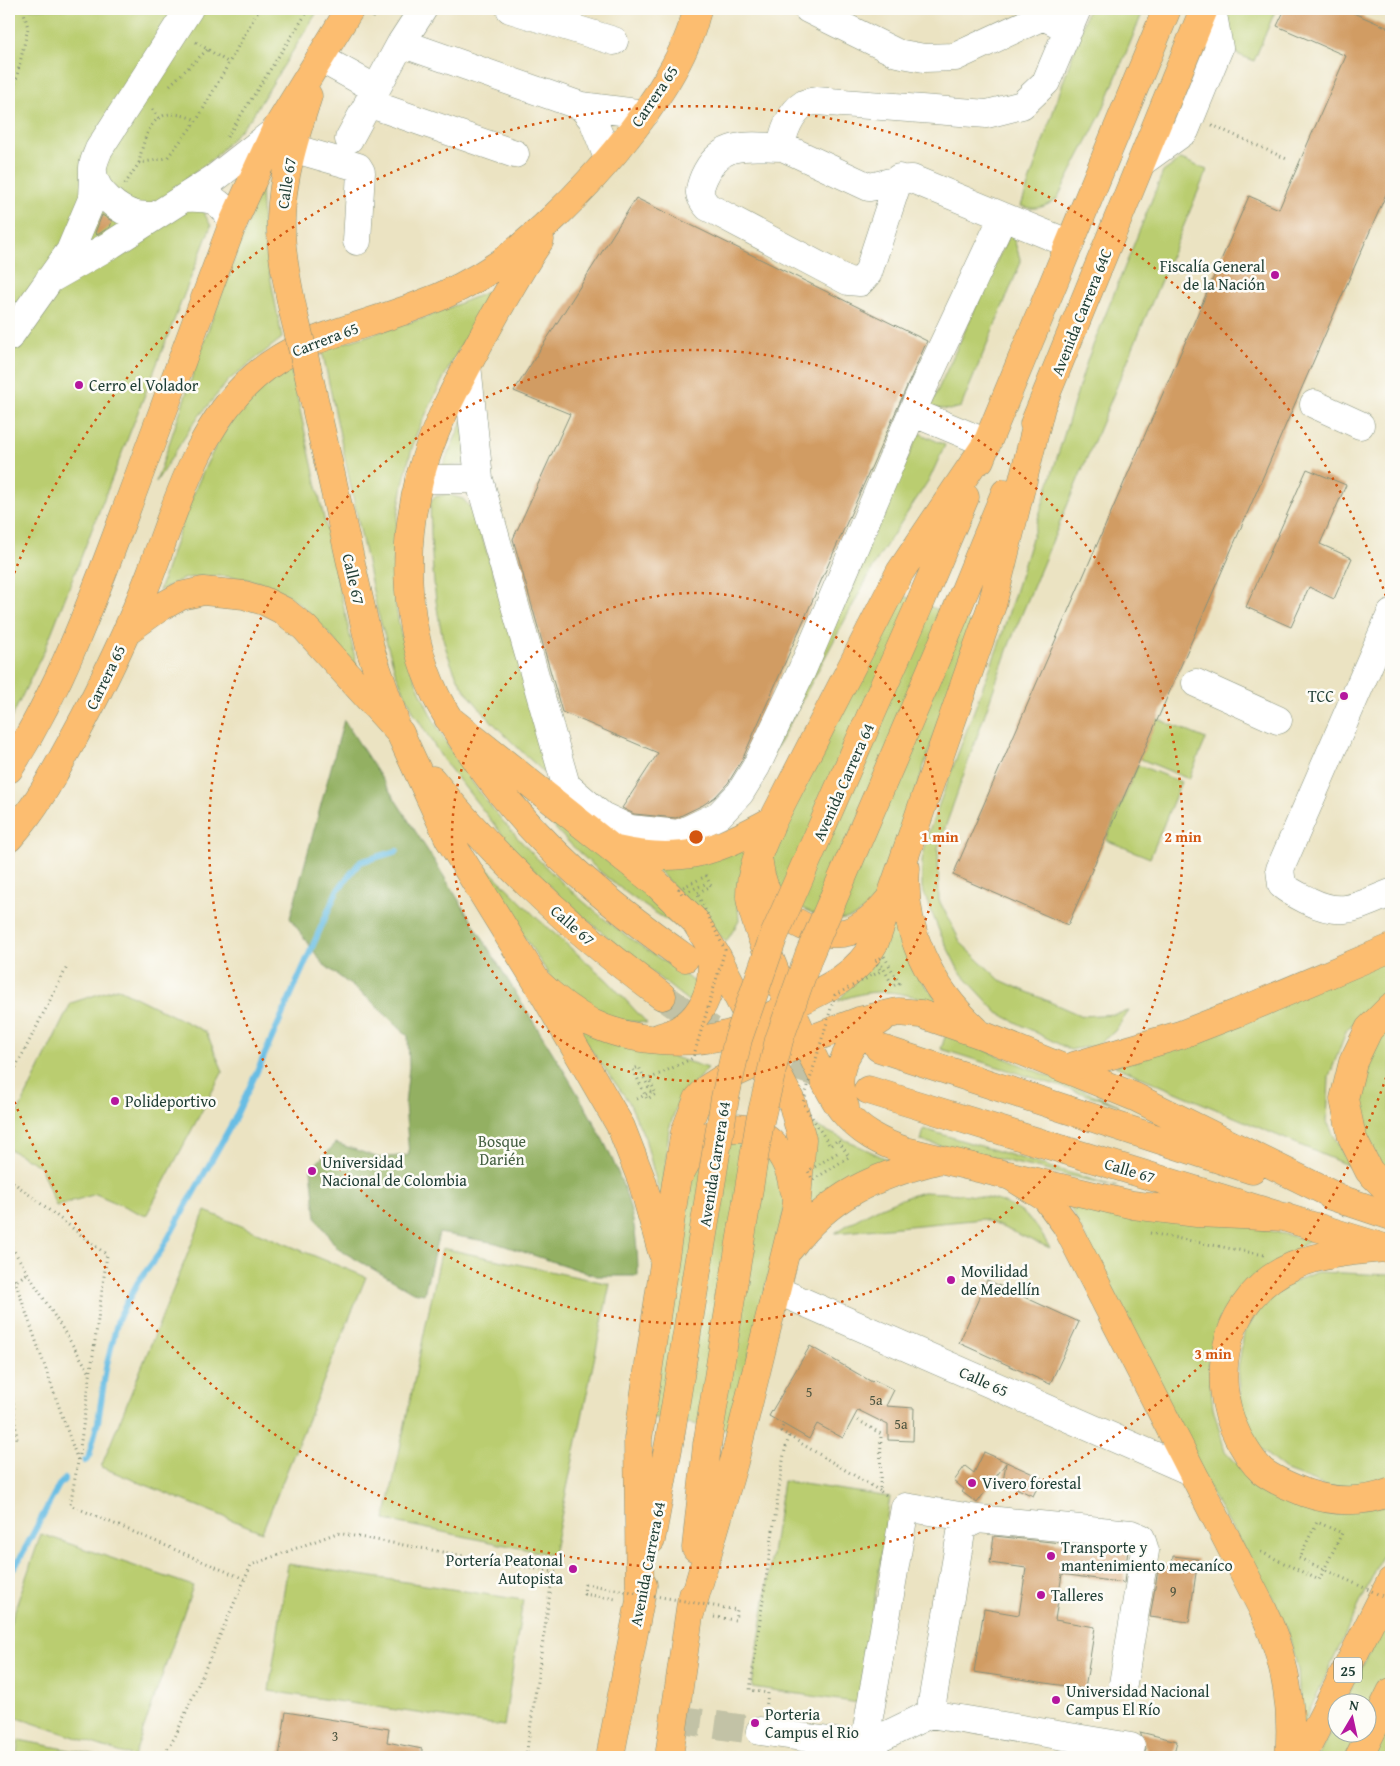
<svg xmlns="http://www.w3.org/2000/svg" width="1400" height="1766" font-family="'Gentium Book Plus',serif">
<style>
.green{fill:#bacd70;stroke:#6c8552}
.forest{fill:#93b062;stroke:#59764b}
.lines{fill:none;stroke-linecap:round;stroke-linejoin:round}
.stream{stroke:#67bde4;stroke-width:6}
.building{fill:#d19c63}
.minor-tunnel{stroke:#c2c2a6;stroke-width:28;stroke-dasharray:28 14;stroke-linecap:butt}
.major-tunnel{stroke:#c2c2a6;stroke-width:28;stroke-dasharray:28 14;stroke-linecap:butt}
.minor-casing{stroke:#85907b;stroke-width:29}
.major-casing{stroke:#85907b;stroke-width:29}
.highway-casing{stroke:#85907b;stroke-width:29}
.path{stroke:#85907b;stroke-width:3;stroke-dasharray:1 4;stroke-linecap:butt}
.minor{stroke:#fff;stroke-width:28}
.major{stroke:#fcbd6f;stroke-width:28}
.highway{stroke:#fcbd6f;stroke-width:28}
.major-bridge-casing{stroke:#85907b;stroke-width:29;stroke-linecap:butt}
.path-bridge{stroke:#85907b;stroke-width:3;stroke-dasharray:1 4;stroke-linecap:butt}
.major-bridge{stroke:#fcbd6f;stroke-width:28}
.ring{fill:none;stroke:#d45610;stroke-width:2.5;stroke-dasharray:2.5 5}
.poi-dot{fill:#b5179e;stroke:#fdfcf7;stroke-width:2}
.labels{text-anchor:middle;dominant-baseline:central;stroke-width:5;stroke-linejoin:round;paint-order:stroke}
.number-label{font-size:14px;fill:#4c5540}
.shield{fill:#fdfcf7;stroke:#62766e;stroke-width:1}
.shield-label{font-size:15px;font-weight:bold;fill:#1f3d34}
.street-label{font-size:16px;fill:#1f3d34;stroke:#fdfcf7}
.poi-label{font-size:16px;fill:#1f3d34;stroke:#fdfcf7;text-anchor:start}
.park-label{font-size:16px;fill:#466143;stroke:#fdfcf7}
.centre{fill:#d45610;stroke:#fdfcf7;stroke-width:2.5}
.ring-label{font-size:15px;text-anchor:middle;font-weight:bold;fill:#d45610;stroke:#fdfcf7;stroke-width:5;stroke-linejoin:round;paint-order:stroke}
</style>
<rect width="100%" height="100%" fill="#fdfcf7"/>
<filter id="ink" filterUnits="userSpaceOnUse"><feTurbulence type="fractalNoise" baseFrequency=".02" numOctaves="2"/><feDisplacementMap in="SourceGraphic" scale="10" xChannelSelector="R" yChannelSelector="G"/><feConvolveMatrix kernelMatrix="1 2 1 2 8 2 1 2 1" color-interpolation-filters="sRGB"/></filter>
<filter id="wash" filterUnits="userSpaceOnUse"><feTurbulence type="fractalNoise" baseFrequency=".0096" numOctaves="4" result="noise"/><feDisplacementMap in="SourceGraphic" scale="20" xChannelSelector="R" yChannelSelector="G"/><feGaussianBlur stdDeviation="1.12" result="paint"/><feColorMatrix in="noise" values="0 0 0 0 0 0 0 0 0 0 0 0 0 0 0 0 0 1.4 0 .05"/><feComposite in="paint" operator="in"/></filter>
<g filter="url(#wash)">
<rect width="100%" height="100%" fill="#ebe3c2"/>
<path class="green" d="M9,9h310l-68,109 -37,40 -28,21 25,47 -166,423 -36,74z
M1088,9h56l-43,105 -44,85c-12,8 -22,12 -36,7z
M1228,9h48l-22,52 -17,-7 -12,-37z
M1181,159l26,11 -198,475 -71,203 1,52 22,43 39,37 82,36 34,-2 13,-3 -15,21 -17,13 -27,5 -72,-37 -39,-42 -19,-38 -18,-45v-28l7,-29 70,-187 89,-286 75,-186z
M261,187l3,57 18,94 -53,42 -34,41 -39,61 51,-149z
M1011,230l10,32 -60,145 -11,3 -20,-3z
M494,289c-22,38 -45,75 -63,115 -5,11 -12,22 -16,34 -14,46 -23,98 -21,146 6,124 100,241 190,318 36,32 77,57 117,84l-9,18 -77,-61 -53,-44 -46,-47 -72,-91 -29,-46 -19,-41 -19,-64 -55,-260 105,-33z
M290,365l67,302c-20,-23 -47,-59 -73,-74 -28,-16 -65,-20 -97,-15 -9,2 -19,9 -28,13 23,-67 47,-151 98,-201 9,-9 22,-17 33,-25z
M463,420l4,45 -25,2z
M919,433l26,12 -15,33 -52,80 -126,236 69,-143z
M447,494l16,5 11,13 90,280c-31,-31 -68,-62 -96,-98 -36,-47 -36,-134 -38,-191l4,-6z
M904,596l67,27 -88,268c-9,8 -20,22 -30,26 -27,10 -60,-13 -78,-29l-7,-42z
M1153,717l53,22 -17,40 -53,-22z
M1138,765l43,17 -31,76 -44,-18z
M518,787l132,109 15,13 11,16c-62,-34 -112,-84 -158,-138z
M749,848l-12,42 2,31 -13,21 -76,-80z
M469,850l69,69 69,61 40,43 -30,-3 -24,-9 -41,-31z
M894,919l20,52 26,32c-41,-10 -60,-18 -102,-2l23,-27z
M1391,954v37l-44,38 -18,48 -2,45 22,44 -234,-100z
M117,988l89,44 17,39 -77,145 -50,-22 -40,12 -16,-40 -31,-17v-18l62,-128z
M1391,1019v163l-32,-57 -1,-48 19,-45z
M573,1025l135,43 -29,31 -10,30 -7,74 -17,-65 -16,-36z
M946,1034l173,71 -178,-56z
M803,1120l90,42 -79,47 -10,-3z
M924,1129l193,58 -196,-46z
M747,1140l25,15 15,46 -57,229 -80,-13 33,-216 10,-34 14,-20z
M923,1192c37,2 87,1 112,33 6,7 10,15 15,23l-67,-29 -148,14c30,-20 53,-31 88,-41z
M1067,1201l182,25 61,14 -67,48 -22,29 -13,45 5,45 12,44 29,31 32,18 41,9 64,-6v34l-90,192 -3,-59 -11,-42 -15,-32 -57,-96z
M205,1211l161,66 -104,255 -161,-65z
M442,1248l168,36 -57,271 -168,-35z
M1317,1272l74,3v202l-19,10h-44l-41,-16 -32,-26 -13,-32 -4,-45 6,-35 17,-27 27,-22z
M783,1481l107,16 -31,206 -107,-16z
M41,1534l152,52 -59,171 -125,-42v-88z
M288,1564l235,36 -19,126 -235,-35z
M1391,1608v56l-23,49v-9h-24z
M1391,1711v46h-23z
M1337,1717l1,17h20l-12,23h-28z
M19,1740l87,17h-90z"/>
<path class="forest" d="M344,720c59,91 117,182 173,275 36,60 87,133 109,199 9,27 12,54 12,82h-41l-101,-33 -57,-10 -15,61 -11,-2 -75,-43 -22,-31 -5,-49 25,-26 43,15 30,-3 -4,-50 4,-38 -1,-31 -39,-37 -46,-35 -33,-46z"/>
<g class="lines">
<path class="stream" d="M85,1461l3,-2 10,-37 8,-54 12,-49 20,-37 23,-31 73,-131 26,-55 77,-174 23,-29 37,-11
M9,1574l10,-14 40,-75 6,-6"/>
</g>
<g id="blocks">
<path class="building" d="M1285,9h59l47,20v154l-323,742 -115,-50 296,-679 30,13 67,-153 -69,-30z
M636,198l291,143 -185,419 -14,23 -13,14 -12,8 -27,13 -42,-4 -12,-6 36,-55 -96,-41 -49,-173 57,-125 -56,-23z
M102,215l10,6 -2,6 -13,8 -2,-2z
M1307,469l39,16 -26,59 32,14 -18,41 -25,-12 -18,40 -45,-20z
M987,1280l92,42 -29,62 -91,-41z
M810,1346l62,36 2,-2 20,10 -8,16 28,2 -1,33 -25,-1v-15l-30,-15 -15,28 -26,-14 -8,15 -40,-23z
M984,1452l58,26 -9,18 -30,-14 3,-19 -29,40 -15,-11 2,-3 -10,-8 11,-15 9,7z
M994,1536l134,14 -4,33 -62,-9 -7,46 40,7 -10,62 -111,-17 10,-63 35,6 7,-47 -36,-5z
M1173,1556l25,3 -9,63 -39,-5 9,-53 13,2z
M286,1712l103,17 -2,13 35,7v8h-143z
M1140,1732l37,9 -4,16h-30l3,-8z"/>
</g>
</g>
<g filter="url(#ink)">
<use href="#blocks" fill-opacity="0" stroke="#85907b" stroke-width="1"/>
<g class="lines">
<path class="minor-tunnel" d="M674,1719l86,12"/>
<path class="major-tunnel" d="M662,996l50,34
M752,1051l87,30"/>
<defs>
<path id="minor" d="M510,9l104,32
M808,9l89,44 27,5 31,-1 88,-41 26,13
M401,43l180,63 64,8
M320,58l56,31
M368,103l147,51
M581,106l12,14 15,38
M349,139l52,-96 22,-34
M783,147c-35,0 -62,-8 -79,30 -6,14 -6,19 4,30l140,74 12,1 8,-9 31,-95
M292,148l66,19 3,5 -4,69
M1142,162l43,-31 34,-83 -7,-39
M184,198c27,-1 36,0 49,25
M153,216c-5,0 -11,0 -16,-1 -18,-3 -43,-24 -44,-43 -1,-8 3,-15 6,-23l90,-140
M1070,244l-158,-65c-16,-1 -27,6 -43,8l-86,-40c-2,-13 8,-35 21,-43 3,-2 8,-2 12,-3l171,13 35,-9 24,-23 31,-73
M49,280l63,-36 103,-66 60,-47
M9,337l61,-86 22,-52 1,-25
M467,365l12,114 87,306 36,31 28,13 49,5 40,-19 21,-22 16,-26 46,-97 118,-276 83,-177
M1314,404l46,21
M912,412l75,31
M419,479h60
M1391,614l-111,255 2,16c8,7 17,11 27,16 35,17 48,5 82,-8
M1196,683l82,37
M776,1290l416,182
M930,1714l201,33
M760,1731l104,15 66,-32 31,-181 3,-7 14,-7
M864,1746l41,-239 73,12 153,15 10,4 4,13 -22,133"/>
<path id="major" d="M540,240c-22,32 -40,66 -59,100 -24,45 -48,88 -61,137 -19,72 -16,152 16,219 12,24 29,47 44,69 59,82 124,135 205,193
M293,311c-6,-30 -13,-61 -12,-92 1,-42 14,-83 27,-123
M307,368l64,284 23,66
M1034,424l170,-415
M987,443l-87,129 -127,248c-11,25 -23,49 -23,76 0,26 74,194 93,215 17,21 38,32 63,40l227,54 64,8 88,4
M980,460l187,-451
M921,601l44,-104
M955,614l50,-121
M128,630l31,-22 22,-12 22,-5 41,4 20,6 20,10 21,17 95,105 49,106 88,143 84,145 21,54 20,71
M448,718l209,166 38,37 23,37 75,147 9,34 -6,71 -62,252 -44,152
M9,769c57,-90 89,-184 126,-283 32,-88 66,-175 98,-263l42,-92 75,-122
M432,780c66,82 145,153 230,216
M9,838c27,-30 45,-64 64,-99 29,-53 55,-107 77,-164 26,-68 47,-148 104,-198 47,-42 108,-49 165,-72 28,-10 55,-24 80,-41 68,-49 182,-173 198,-255
M616,850c66,15 99,2 157,-30
M759,863c3,33 23,57 55,67 12,3 22,5 34,2 17,-6 29,-18 40,-31
M906,868c-5,61 24,120 69,161
M537,982c17,16 34,30 55,41 39,19 96,23 138,11 21,-6 42,-19 62,-29 34,-16 65,-29 83,-63l117,-337 49,-198
M660,1037c42,-10 57,-49 50,-89
M879,1048l373,122
M868,1090l520,159
M845,1107c-16,-36 5,-69 36,-87
M681,1172c7,-13 15,-29 28,-36 42,-24 80,11 84,53
M1331,1196l60,20
M790,1248c40,-54 85,-72 148,-88
M651,1540l19,-102
M696,1548l11,-103
M640,1602l-2,-163 38,-256 9,-51 13,-33 10,-11 14,-9 84,-38 53,-20 39,-9 23,2 61,21 153,62 212,105
M610,1757l33,-172
M669,1757l23,-162"/>
<path id="highway" d="M1391,1007l-22,22 -16,33 -9,37 8,38 17,34 22,22
M1067,1068l113,-33 57,-22 154,-65
M1009,1175l37,23 20,27 196,383c22,47 32,97 27,149
M1385,1248c-31,3 -63,5 -92,18 -67,28 -86,111 -55,171 7,12 13,24 24,34 13,10 29,16 44,22 29,10 57,10 85,-1
M1302,1757l89,-176
M1359,1757l32,-65"/>
</defs>
<use href="#minor" class="minor-casing"/>
<use href="#major" class="major-casing"/>
<use href="#highway" class="highway-casing"/>
<path class="path" d="M373,18l5,-9
M196,42l33,21
M170,85l38,-36
M152,109l7,10
M9,123l3,-26 16,-69 -5,-19
M1212,125l77,35
M227,137l82,-128
M139,163c3,-16 8,-42 26,-48 10,-3 23,2 32,5
M125,184l14,-21 28,-5 30,-38 62,-111
M9,1081l58,-114
M637,1099l14,-7
M9,1179l98,76 -29,207 -8,43 174,74
M1150,1233l114,22
M9,1243l81,130
M9,1271l6,10 63,180
M9,1286l20,-14
M9,1363l8,76
M858,1420l23,14 -1,57 6,4
M789,1436l91,55
M1261,1552l58,28 23,-47 -25,-11 -18,36
M585,1584l-1,10 32,5
M714,1617l21,3 2,-10
M766,1709l2,-16 -18,-3 34,-236 5,-18 -8,-5 3,-7
M162,1757l13,-20 76,-172 86,-32 222,40
M526,1757l27,-185"/>
<use href="#minor" class="minor"/>
<use href="#major" class="major"/>
<use href="#highway" class="highway"/>
<defs>
<path id="major-bridge" d="M293,311l14,57
M670,1438l55,-340 13,-59 35,-101 148,-337
M707,1445l53,-324 19,-81 30,-85 146,-341"/>
</defs>
<use href="#major-bridge" class="major-bridge-casing"/>
<path class="path-bridge" d="M651,1092l-12,-25 -6,2 14,30 9,-5 -7,-15 44,-21 32,-108 -28,-57 14,-7 -5,-10 -27,13 3,5 23,-10
M837,1153l-29,18 5,9 36,-23 -11,-17 -8,6 -27,-43 32,-108 46,-24 -6,-10 9,-5 15,27 -6,3 -13,-24
M1299,1558l92,42
M585,1584l152,26"/>
<use href="#major-bridge" class="major-bridge"/>
</g>
</g>
<g class="ring">
<circle cx="696" cy="837" r="244"/>
<circle cx="696" cy="837" r="487"/>
<path d="M1391 1063A731 731 0 0 1 9 1087M9 587A731 731 0 0 1 1391 611"/>
</g>
<g class="poi-dot">
<circle cx="1275" cy="275" r="5"/>
<circle cx="79" cy="385" r="5"/>
<circle cx="1344" cy="696" r="5"/>
<circle cx="115" cy="1101" r="5"/>
<circle cx="312" cy="1171" r="5"/>
<circle cx="951" cy="1280" r="5"/>
<circle cx="972" cy="1483" r="5"/>
<circle cx="1051" cy="1556" r="5"/>
<circle cx="573" cy="1569" r="5"/>
<circle cx="1041" cy="1595" r="5"/>
<circle cx="1056" cy="1700" r="5"/>
<circle cx="755" cy="1723" r="5"/>
</g>
<g class="labels">
<g class="number-label">
<text x="809" y="1392">5</text>
<text x="876" y="1400">5a</text>
<text x="901" y="1424">5a</text>
<text x="1173" y="1591">9</text>
<text x="335" y="1736">3</text>
</g>
<rect class="shield" x="1334" y="1657.5" width="28" height="25" rx="4"/>
<g class="shield-label">
<text x="1348" y="1670">25</text>
</g>
<g class="street-label">
<text transform="translate(654 96) rotate(-56)">Carrera 65</text>
<text transform="translate(286 183) rotate(-81)">Calle 67</text>
<text transform="translate(1081 312) rotate(-68)">Avenida Carrera 64C</text>
<text transform="translate(325 339) rotate(-21)">Carrera 65</text>
<text transform="translate(354 579) rotate(77)">Calle 67</text>
<text transform="translate(105 677) rotate(-64)">Carrera 65</text>
<text transform="translate(843 782) rotate(-66)">Avenida Carrera 64</text>
<text transform="translate(573 925) rotate(41)">Calle 67</text>
<text transform="translate(714 1164) rotate(-81)">Avenida Carrera 64</text>
<text transform="translate(1130 1170) rotate(17)">Calle 67</text>
<text transform="translate(984 1381) rotate(24)">Calle 65</text>
<text transform="translate(647 1564) rotate(-79)">Avenida Carrera 64</text>
</g>
<g class="poi-label">
<text x="1265" y="266" text-anchor="end">Fiscalía General<tspan x="1265" dy="18">de la Nación</tspan></text>
<text x="89" y="385">Cerro el Volador</text>
<text x="1334" y="696" text-anchor="end">TCC</text>
<text x="125" y="1101">Polideportivo</text>
<text x="322" y="1162">Universidad<tspan x="322" dy="18">Nacional de Colombia</tspan></text>
<text x="961" y="1271">Movilidad<tspan x="961" dy="18">de Medellín</tspan></text>
<text x="982" y="1483">Vivero forestal</text>
<text x="1061" y="1547">Transporte y<tspan x="1061" dy="18">mantenimiento mecaníco</tspan></text>
<text x="563" y="1560" text-anchor="end">Portería Peatonal<tspan x="563" dy="18">Autopista</tspan></text>
<text x="1051" y="1595">Talleres</text>
<text x="1066" y="1691">Universidad Nacional<tspan x="1066" dy="18">Campus El Río</tspan></text>
<text x="765" y="1714">Porteria<tspan x="765" dy="18">Campus el Rio</tspan></text>
</g>
<g class="park-label">
<text x="502" y="1141">Bosque<tspan x="502" dy="18">Darién</tspan></text>
</g>
</g>
<circle cx="696" cy="837" r="8" class="centre"/>
<g class="ring-label">
<text x="940" y="842">1 min</text>
<text x="1183" y="842">2 min</text>
<text x="1213" y="1359">3 min</text>
</g>
<rect width="1400" height="1766" fill="none" stroke="#fdfcf7" stroke-width="30"/>
<g transform="translate(1352 1718) rotate(9)"><circle r="24" fill="#fdfcf7" stroke="#a4b0a9"/>
<path d="M0-4L9 19L0 12L-9 19Z" fill="#b5179e"/>
<text y="-8" font-size="14" font-weight="bold" text-anchor="middle" fill="#1f3d34">N</text>
</g>
</svg>
